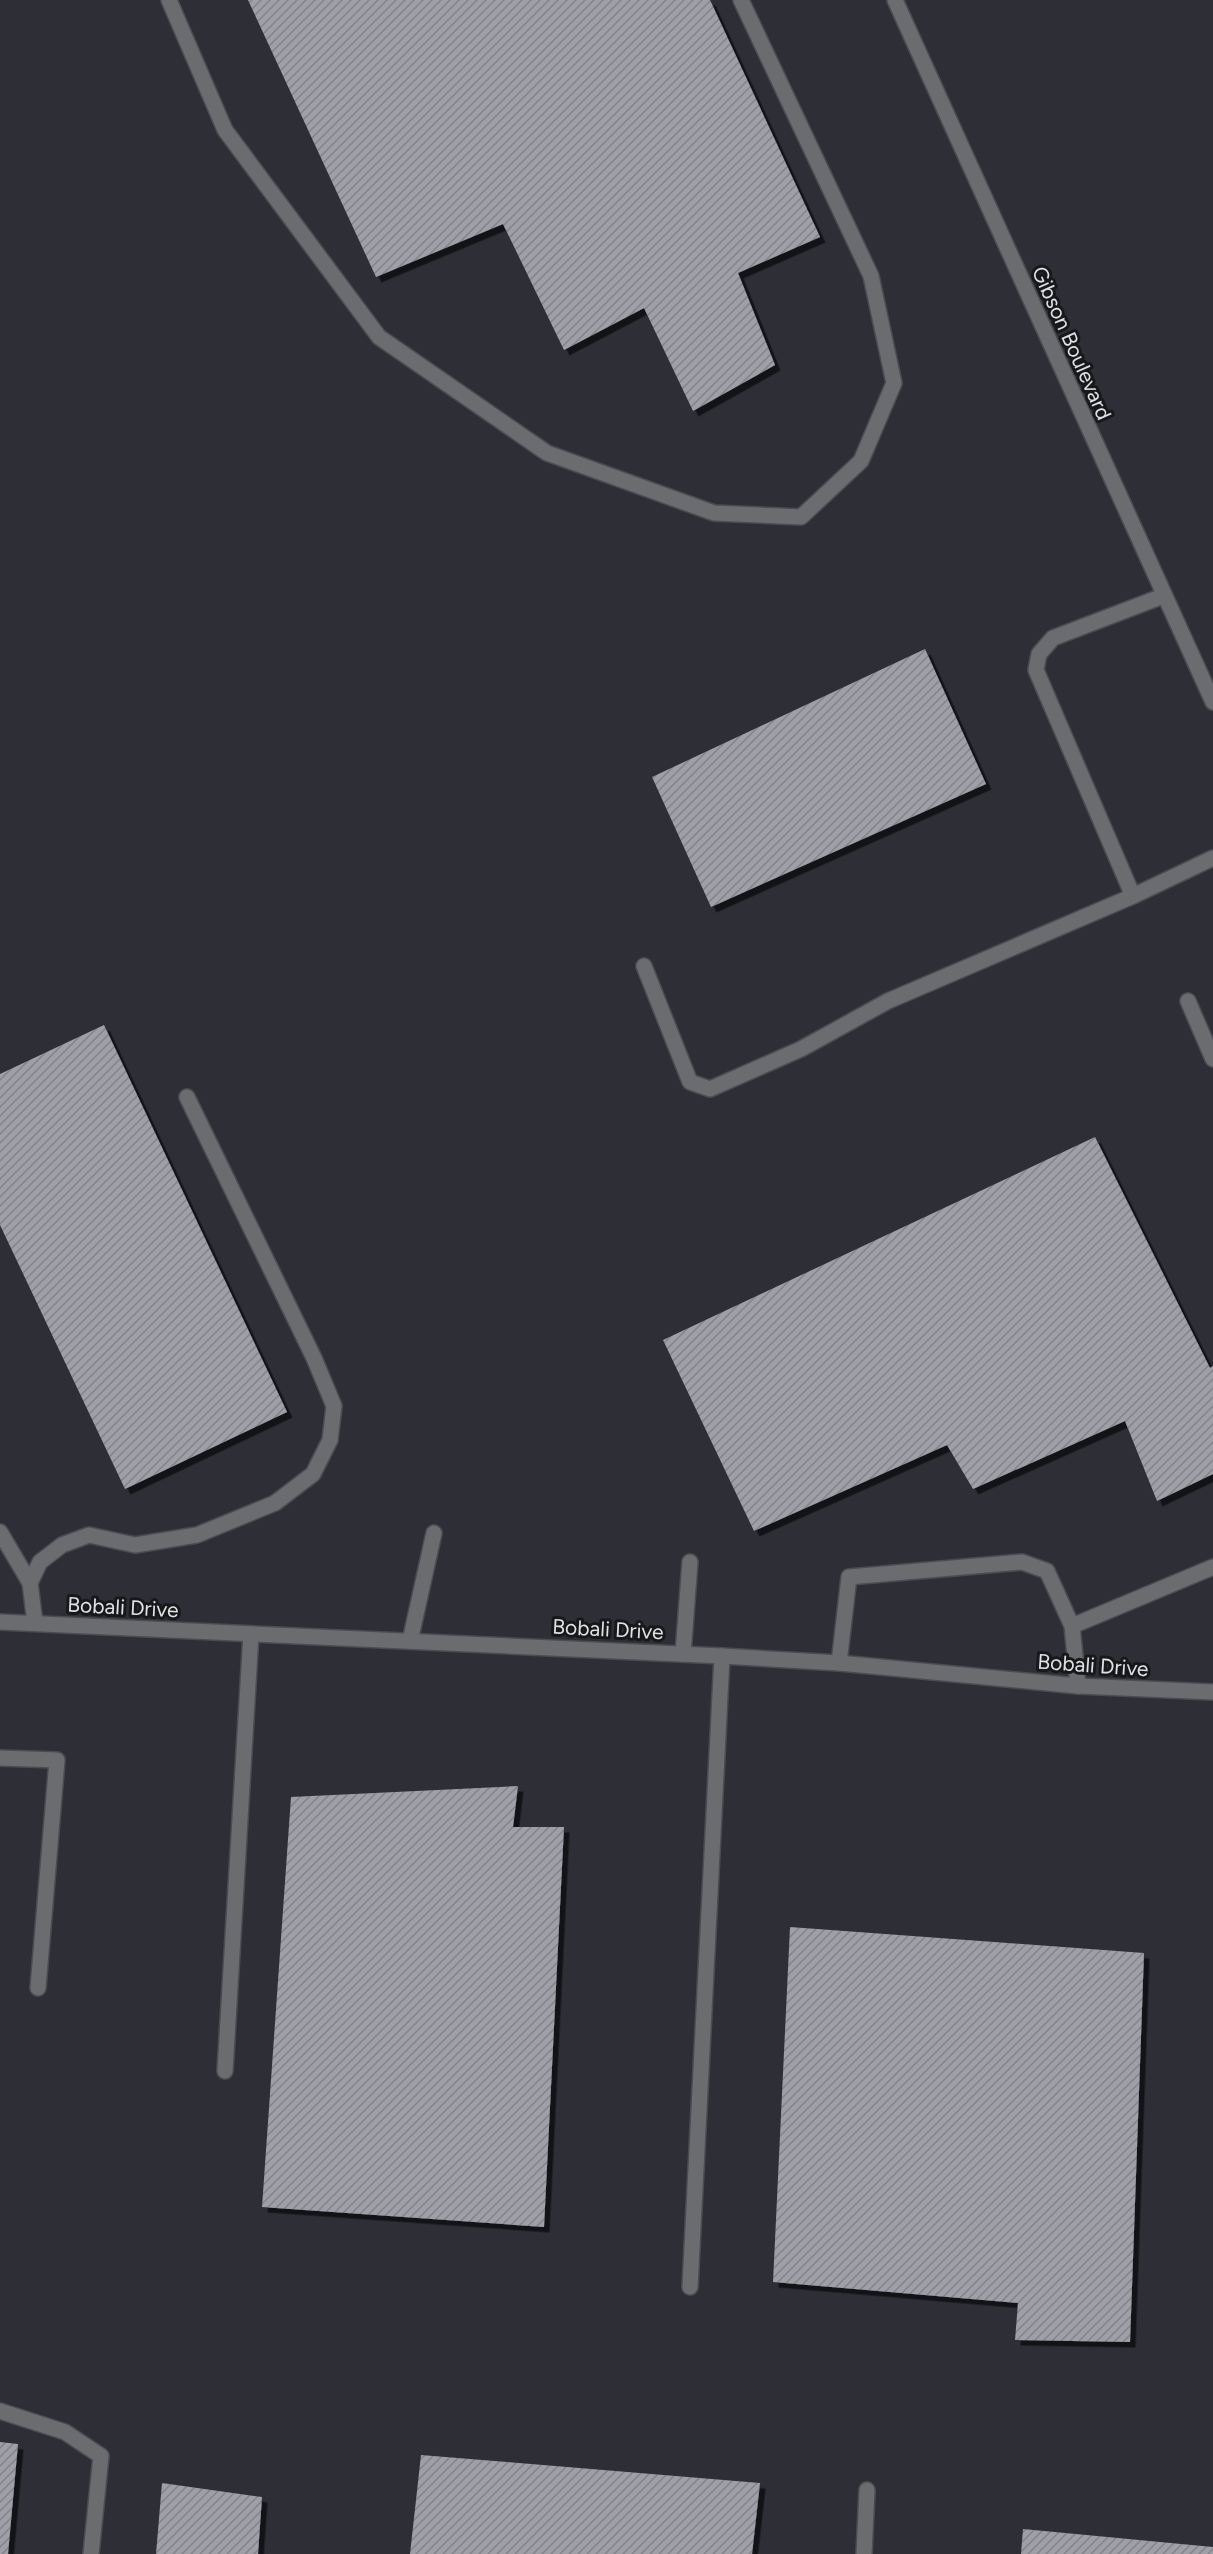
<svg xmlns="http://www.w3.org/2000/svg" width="1213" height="2554" font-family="Figtree,sans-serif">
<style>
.building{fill:url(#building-hatch);filter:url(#shadow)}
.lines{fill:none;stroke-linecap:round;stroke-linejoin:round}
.lane-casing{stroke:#4b4b52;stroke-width:18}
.street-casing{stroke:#4b4b52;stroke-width:18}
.lane{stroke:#6b6c6f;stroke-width:15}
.street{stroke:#6b6c6f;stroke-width:15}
.labels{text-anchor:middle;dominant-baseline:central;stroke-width:6;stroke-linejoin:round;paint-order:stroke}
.street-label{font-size:21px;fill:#e1e1e5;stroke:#17181a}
</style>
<defs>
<pattern id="building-hatch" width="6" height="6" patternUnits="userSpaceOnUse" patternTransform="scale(1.5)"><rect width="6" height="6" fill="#9e9fa7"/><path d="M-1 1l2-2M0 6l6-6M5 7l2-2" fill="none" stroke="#83848a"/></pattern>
<filter id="shadow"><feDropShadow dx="5.5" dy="5.5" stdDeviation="0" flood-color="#0009"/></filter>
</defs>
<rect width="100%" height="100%" fill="#2e2f36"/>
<path class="building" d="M248,0h462l110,237 -82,36 37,92 -82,46 -49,-103 -80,42 -61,-126 -127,53z
M925,649l61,135 -275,123 -59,-130z
M104,1025l183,387 -162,77 -125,-264v-151z
M1095,1137l115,231 3,-2v108l-56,27 -32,-80 -152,68 -26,-44 -193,86 -91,-191z
M518,1786l-5,41h51l-20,400 -282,-20 29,-410z
M790,1927l354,26 -14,389 -115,-2 3,-37 -245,-21z
M0,2442l18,2 -10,110h-8z
M421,2455l339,28 -8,71h-342z
M162,2483l100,14 -4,57h-102z
M1023,2529l190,18v7h-192z"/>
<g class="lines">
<defs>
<path id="lane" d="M169,0l56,130 154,207 168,116 167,60 87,4 60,-56 33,-78 -23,-107 -130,-276
M1133,896l-97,-226 3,-16 14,-16 110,-42
M644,966l46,116 20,7 91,-40 87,-48 245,-105 80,-38
M1188,1001l25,58
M0,1532l30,51
M35,1623l-5,-40 10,-21 22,-17 27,-10 46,10 62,-10 78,-32 38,-29 17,-34 4,-34 -20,-48 -127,-261
M1072,1626l141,-59
M410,1641l24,-108
M683,1654l7,-92
M839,1663l10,-86 173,-15 25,9 25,55 6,60
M0,1758l57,2 -19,228
M225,2071l26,-437
M690,2287l32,-631
M0,2411l65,21 36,24 -10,98
M864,2554l3,-64"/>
<path id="street" d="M895,0l318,702
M0,1622l722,34 117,7 239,23 135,6"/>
</defs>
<use href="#lane" class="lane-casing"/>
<use href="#street" class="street-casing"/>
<use href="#lane" class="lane"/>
<use href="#street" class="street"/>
</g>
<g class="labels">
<g class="street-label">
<text transform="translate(1072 343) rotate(66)">Gibson Boulevard</text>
<text transform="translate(123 1607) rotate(3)">Bobali Drive</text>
<text transform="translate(608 1629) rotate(3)">Bobali Drive</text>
<text transform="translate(1093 1665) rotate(4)">Bobali Drive</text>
</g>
</g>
</svg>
